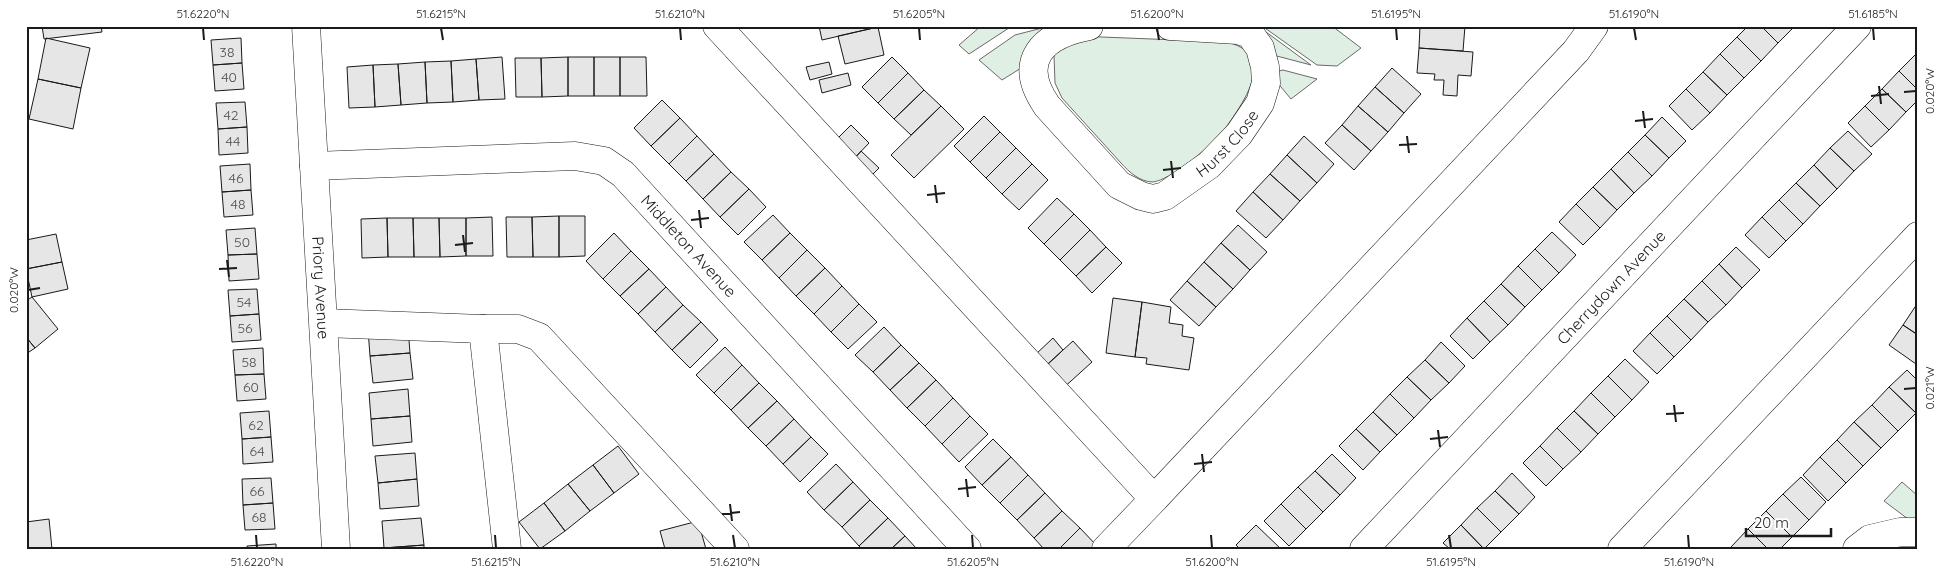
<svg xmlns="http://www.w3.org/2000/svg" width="1944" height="575" font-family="Quicksand,sans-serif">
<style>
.green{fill:#e0efe3;stroke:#6a6a6a}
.building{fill:#e6e6e6;stroke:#1a1a1a}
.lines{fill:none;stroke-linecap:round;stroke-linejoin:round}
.minor-casing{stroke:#1a1a1a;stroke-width:29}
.minor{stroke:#fff;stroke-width:28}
.ticks{fill:none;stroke:#1a1a1a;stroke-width:2}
.labels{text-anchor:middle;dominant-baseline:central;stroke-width:4;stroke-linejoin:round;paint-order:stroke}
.number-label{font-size:14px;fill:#4d4d4d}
.street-label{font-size:16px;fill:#1a1a1a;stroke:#fff}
.neatline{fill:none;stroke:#1a1a1a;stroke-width:2}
.ticks-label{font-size:12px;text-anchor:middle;fill:#1a1a1a}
</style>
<rect width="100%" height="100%" fill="#fff"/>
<path class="green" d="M981,26h31l-43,28 -10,-9z
M1262,26h70l29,22 -24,18 -20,-1z
M1046,27l-11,12 -9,26 -24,15 -23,-20 36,-25z
M1266,32l45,33 -38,-10 -11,-22z
M1076,36l152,6c6,2 14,5 18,9 5,5 8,18 7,25 -2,17 -23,47 -34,60 -12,13 -49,44 -66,46 -13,0 -24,-10 -32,-19l-59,-65 -7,-15 -1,-28z
M1283,70l34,9 -26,20 -15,-18 -1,-9z
M1902,482l16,14v25l-10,-2 -24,-18z"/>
<path class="building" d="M42,26h59l1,6 -58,7z
M819,26h58l1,1 -56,13z
M1420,26h45l-2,25 -44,-3z
M1748,26h13l17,17 -17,18 -24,-24z
M1761,26h34l-17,17z
M878,27l6,28 -39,9 -7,-28z
M1737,37l24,24 -17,17 -24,-24z
M46,38l44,10 -9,40 -43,-9z
M241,38l1,25 -29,2 -2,-25z
M1419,48l54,4 -2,24 -13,-1 -1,21 -14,-1 1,-15h-10l1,-6 -18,-1z
M1720,54l24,24 -17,17 -24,-23z
M1916,54l2,2v34l-19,-19z
M502,57l3,42 -26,1 -3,-41z
M568,57v39l-26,1 -1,-39z
M568,57h26v39h-26z
M594,57h26v39h-26z
M620,57h26l1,39h-27z
M892,57l16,16 -30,30 -16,-16z
M515,58h26l1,39h-26z
M476,59l3,41 -26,2 -2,-41z
M451,61l2,41 -26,1 -2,-41z
M425,62l2,41 -26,2 -3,-41z
M829,62l3,12 -22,6 -4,-13z
M242,63l2,26 -29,2 -2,-26z
M398,64l3,41 -26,2 -2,-42z
M373,65l2,42 -26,1 -2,-41z
M1392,68l29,26 -17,19 -29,-26z
M1899,71l19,19v10l-12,12 -24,-23z
M1703,72l24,23 -17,18 -24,-24z
M848,73l3,12 -29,8 -3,-13z
M908,73l16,17 -30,29 -16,-16z
M38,79l43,9 -8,41 -44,-10z
M1375,87l29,26 -16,19 -30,-26z
M1686,89l24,24 -18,17 -23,-24z
M1882,89l24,23 -17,18 -24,-24z
M924,90l17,16 -30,29 -17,-16z
M662,100l18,18 -29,28 -17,-18z
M245,102l2,25 -29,2 -2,-26z
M941,106l23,23 -50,49 -23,-23z
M1358,106l30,26 -17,19 -29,-26z
M1865,106l24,24 -18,17 -23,-24z
M984,116l16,16 -30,30 -16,-16z
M1662,117l24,24 -17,17 -24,-23z
M680,118l17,18 -28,28 -18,-18z
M851,125l18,18 -18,19 -18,-19z
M1342,125l29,26 -17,19 -29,-27z
M247,127l1,26 -29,2 -1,-26z
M1848,131l24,23 -18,17 -24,-23z
M1000,132l16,16 -30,30 -16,-16z
M1645,135l24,23 -17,18 -24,-24z
M697,136l17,18 -28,27 -17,-17z
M1304,136l30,28 -17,19 -30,-28z
M1016,148l16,16 -30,30 -16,-16z
M1830,148l24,23 -17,18 -23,-24z
M861,151l18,17 -11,11 -17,-17z
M1628,152l24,24 -18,17 -23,-24z
M714,154l17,18 -28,27 -17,-18z
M1287,155l30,28 -17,18 -30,-27z
M250,164l1,26 -29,2 -2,-26z
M1032,164l16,16 -29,30 -17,-16z
M1814,165l23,24 -17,17 -24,-23z
M1611,169l23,24 -17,17 -24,-23z
M731,172l18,17 -29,28 -17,-18z
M1270,174l30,27 -17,19 -30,-28z
M1796,183l24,23 -17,18 -24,-24z
M1593,187l24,23 -17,18 -24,-24z
M749,189l17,18 -28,28 -18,-18z
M251,190l2,25 -29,2 -2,-25z
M1253,192l30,28 -17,18 -30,-27z
M1057,198l17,16 -30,30 -16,-16z
M1779,200l24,24 -17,17 -24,-24z
M1576,204l24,24 -17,17 -24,-23z
M1074,214l16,16 -30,30 -16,-16z
M773,215l17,18 -28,27 -18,-18z
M559,216h26v40l-26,1z
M559,216v41h-26l-1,-40z
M492,217l1,39h-27v-38z
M506,217h26l1,40h-26z
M1762,217l24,24 -17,17 -24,-23z
M387,218h26l1,39h-26z
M387,218l1,39 -26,1 -1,-39z
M413,218h26l1,39h-26z
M439,218h27v38l-26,1z
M1238,225l29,27 -17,18 -29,-27z
M255,228l2,26 -29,1 -2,-25z
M1090,230l16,17 -30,29 -16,-16z
M1552,232l24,23 -17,18 -24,-24z
M614,233l17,18 -28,28 -17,-18z
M790,233l17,17 -28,28 -17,-18z
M56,234l6,28 -36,7v-29z
M1221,243l29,27 -17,19 -29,-27z
M1106,247l16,16 -30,30 -16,-17z
M1736,247l24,23 -18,18 -23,-24z
M1535,249l24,24 -17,17 -24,-24z
M807,250l18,18 -29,28 -17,-18z
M631,251l18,18 -29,27 -17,-17z
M257,254l2,25 -30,2 -1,-26z
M62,262l6,27 -36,8 -6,-28z
M1204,262l29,27 -17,18 -29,-26z
M1719,264l23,24 -16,17 -24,-24z
M1518,266l24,24 -17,17 -24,-23z
M825,268l17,18 -28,28 -18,-18z
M649,269l17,18 -28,27 -18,-18z
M1187,281l29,26 -17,19 -29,-26z
M1702,281l24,24 -18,17 -24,-23z
M1501,284l24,23 -17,18 -24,-24z
M842,286l17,18 -28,28 -17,-18z
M666,287l17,18 -28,27 -17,-18z
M257,289l2,25 -29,2 -2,-26z
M32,297l26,32 -23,19 -9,-11v-36z
M1113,298l29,4 -7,55 -29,-4z
M1684,299l24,23 -17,18 -24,-24z
M1484,301l24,24 -18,17 -23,-24z
M1142,302l29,5 -2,16 14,2 -1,11 12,2 -5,32 -43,-6 1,-6 -12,-1z
M859,304l18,18 -29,27 -17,-17z
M1917,304h1v31l-15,-10z
M683,305l18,17 -29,28 -17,-18z
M259,314l2,26 -29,2 -2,-26z
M1667,316l24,24 -17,17 -24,-24z
M1467,318l23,24 -17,17 -23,-23z
M701,322l17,18 -28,28 -18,-18z
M1903,325l15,10v27l-2,2 -27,-19z
M408,327l2,26 -40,3 -2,-27z
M884,327l17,18 -28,27 -18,-17z
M1650,333l24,24 -17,17 -24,-23z
M26,337l9,11 -9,6z
M1053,338l10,12 -18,17 -10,-12z
M1073,341l19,21 -32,29 -19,-21z
M1441,342l24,24 -16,17 -24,-23z
M901,345l18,18 -29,27 -17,-18z
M725,347l17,18 -28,28 -18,-18z
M263,348l1,26 -29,1 -2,-25z
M410,353l3,26 -40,4 -3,-27z
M1625,359l24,23 -17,18 -24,-24z
M1425,360l24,23 -18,17 -24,-23z
M919,363l17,17 -29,28 -17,-18z
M742,365l17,18 -28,27 -17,-17z
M1907,370l11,11v30l-2,2 -27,-26z
M264,374l2,25 -29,2 -2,-26z
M1608,376l24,24 -17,17 -24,-24z
M1407,377l24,23 -17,18 -24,-24z
M936,380l17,18 -28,28 -18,-18z
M759,383l18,18 -29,27 -17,-18z
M1889,387l27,26 -18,18 -26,-26z
M408,389l2,27 -39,3 -2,-26z
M1591,393l24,24 -17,17 -24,-23z
M1390,394l24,24 -17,17 -24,-23z
M953,398l17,18 -28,28 -17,-18z
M777,401l17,18 -28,27 -18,-18z
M1872,405l26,26 -17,17 -27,-26z
M269,411l2,26 -29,2 -2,-26z
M1574,411l24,23 -17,18 -24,-24z
M1373,412l24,23 -17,17 -24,-23z
M410,416l2,26 -39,4 -2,-27z
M970,416l18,18 -29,28 -17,-18z
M794,419l17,18 -28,27 -17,-18z
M1854,422l27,26 -18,18 -26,-26z
M1557,428l24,24 -18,17 -23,-23z
M1356,429l24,23 -17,18 -24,-24z
M271,437l2,25 -30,2 -1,-25z
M811,437l17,17 -28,28 -17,-18z
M993,439l18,18 -29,28 -17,-18z
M1837,440l26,26 -17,17 -26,-26z
M618,446l21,28 -25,19 -21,-28z
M1540,446l23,23 -17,17 -23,-23z
M415,453l2,26 -39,4 -3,-27z
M1332,454l24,24 -16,17 -25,-24z
M1011,457l17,18 -28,28 -18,-18z
M1820,457l26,26 -18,18 -25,-26z
M836,464l17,18 -29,28 -17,-18z
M593,465l21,28 -24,18 -22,-27z
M1315,471l25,24 -17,17 -25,-25z
M1512,473l23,24 -16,17 -24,-23z
M1028,475l17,18 -28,27 -17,-17z
M1801,477l25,25 -17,18 -26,-26z
M271,478l2,25 -30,2 -1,-26z
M417,479l2,27 -39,3 -2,-26z
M853,482l17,18 -28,27 -18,-17z
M568,484l22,27 -25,20 -21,-28z
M1298,487l25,25 -17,17 -25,-25z
M1495,491l24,23 -18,18 -24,-24z
M1045,493l17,18 -28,27 -17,-18z
M1783,494l26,26 -17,17 -26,-26z
M870,500l18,18 -29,28 -17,-19z
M273,503l2,26 -30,1 -2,-25z
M544,503l21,28 -25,18 -21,-27z
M1281,504l25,25 -17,17 -25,-25z
M1477,508l24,24 -17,17 -23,-24z
M1062,511l18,17 -21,21h-15l-10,-11z
M1766,511l26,26 -12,12h-12l-20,-20z
M421,518l3,27 -40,3 -2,-27z
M888,518l17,18 -14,13h-29l-3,-3z
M49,519l3,30h-26v-27z
M698,521l8,28h-41l-5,-18z
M1256,525l25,24h-41l-4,-4z
M1461,525l23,24h-34l-7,-6z
M1080,528l17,18 -3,3h-35z
M1748,529l20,20h-35l-2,-2z
M905,536l12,13h-26z
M276,544v5h-29v-3z
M424,545v4h-39l-1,-1z"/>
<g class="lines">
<defs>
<g id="minor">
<path id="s1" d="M306,26l30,523"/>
<path d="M717,26l437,473 422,-448 18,-25"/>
<path id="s2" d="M1089,26c-47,9 -73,35 -42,80l72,79 22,11 12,3 12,-3 44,-31 30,-31 21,-31 6,-20 -1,-16 -5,-19 -10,-14 -12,-4 -68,-4"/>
<path id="s3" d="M314,166l261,-10 29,5 19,13 344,375"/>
<path d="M324,323l159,6"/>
<path d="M507,549l-24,-220h35l21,8 196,212"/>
<path d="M1106,549l48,-50"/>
<path id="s4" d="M1364,549l493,-523"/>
<path d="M1622,549l296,-313"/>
<path d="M1857,549l13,-10 30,-7h18"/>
</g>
</defs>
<use href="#minor" class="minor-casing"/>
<use href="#minor" class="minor"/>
</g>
<path class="ticks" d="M203,28l1,12M441,28l2,12M680,28l1,12M919,28l1,12M1157,28l2,12M1396,28l1,12M1634,28l2,12M1873,28l1,12M1879,86l2,18M1904,92l12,-1M1871,96l18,-2M1643,111l2,17M1635,121l18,-2M1407,136l2,17M1399,145l18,-1M1171,161l2,17M1163,170l18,-2M935,185l2,18M927,195l18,-2M699,210l2,18M691,220l18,-2M463,235l2,17M455,245l18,-2M227,260l2,17M219,269l18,-1M28,290l12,-2M1904,389l12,-1M1674,405l2,17M1666,414l18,-1M1438,430l2,17M1430,439l18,-2M1202,454l2,18M1194,464l18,-2M966,479l2,18M958,489l18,-2M730,504l2,17M722,514l18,-2M256,535l1,13M495,535l1,13M733,535l2,13M972,535l1,13M1211,535l1,13M1449,535l2,13M1688,535l1,13"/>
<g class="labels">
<g class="number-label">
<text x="227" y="52">38</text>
<text x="229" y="77">40</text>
<text x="231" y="115">42</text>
<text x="233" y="141">44</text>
<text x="236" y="178">46</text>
<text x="238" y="204">48</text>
<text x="242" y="242">50</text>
<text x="244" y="302">54</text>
<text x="245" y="328">56</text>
<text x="249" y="362">58</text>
<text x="251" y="387">60</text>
<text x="256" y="425">62</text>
<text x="257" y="451">64</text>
<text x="257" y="491">66</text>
<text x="259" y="517">68</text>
</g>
<g class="street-label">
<text stroke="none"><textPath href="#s2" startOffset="354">Hurst Close</textPath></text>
<text stroke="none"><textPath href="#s3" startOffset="411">Middleton Avenue</textPath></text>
<text stroke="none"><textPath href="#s1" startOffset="262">Priory Avenue</textPath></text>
<text stroke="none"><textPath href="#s4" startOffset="360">Cherrydown Avenue</textPath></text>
</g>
</g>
<rect width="1944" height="575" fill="none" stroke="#ffffff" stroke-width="55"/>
<path d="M1746 528v8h85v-8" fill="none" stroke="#1a1a1a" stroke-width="2.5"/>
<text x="1754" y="528" font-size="15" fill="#1a1a1a" stroke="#ffffff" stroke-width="4" paint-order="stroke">20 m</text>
<rect x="28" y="28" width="1888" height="520" class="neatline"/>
<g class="ticks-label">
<text x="203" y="18">51.6220°N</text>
<text x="441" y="18">51.6215°N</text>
<text x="680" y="18">51.6210°N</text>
<text x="919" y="18">51.6205°N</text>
<text x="1157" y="18">51.6200°N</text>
<text x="1396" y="18">51.6195°N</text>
<text x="1634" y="18">51.6190°N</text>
<text x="1873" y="18">51.6185°N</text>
<text transform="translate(1930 91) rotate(-90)" y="4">0.020°W</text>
<text transform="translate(14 290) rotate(-90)" y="4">0.020°W</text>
<text transform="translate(1930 388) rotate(-90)" y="4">0.021°W</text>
<text x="257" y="566">51.6220°N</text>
<text x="496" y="566">51.6215°N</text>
<text x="735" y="566">51.6210°N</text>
<text x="973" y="566">51.6205°N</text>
<text x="1212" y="566">51.6200°N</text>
<text x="1451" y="566">51.6195°N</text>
<text x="1689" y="566">51.6190°N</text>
</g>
</svg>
